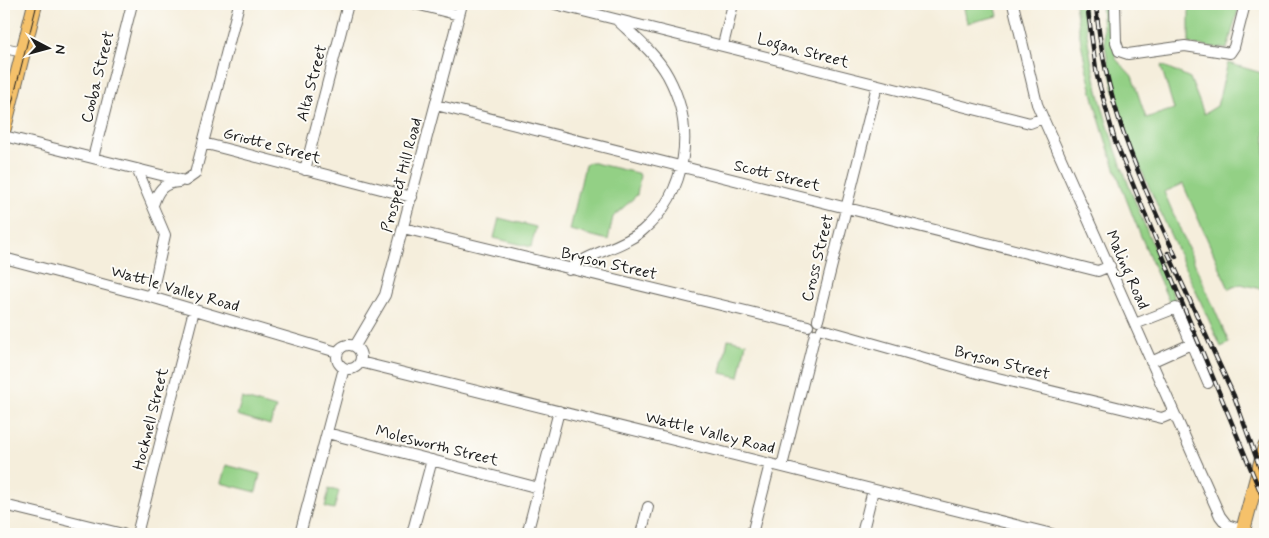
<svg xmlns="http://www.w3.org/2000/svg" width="1269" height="538" font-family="Mynerve,sans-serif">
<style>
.green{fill:#93d085;stroke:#587650}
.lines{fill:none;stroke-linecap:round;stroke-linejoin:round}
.minor-casing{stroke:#68665f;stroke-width:12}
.major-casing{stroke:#68665f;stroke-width:16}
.minor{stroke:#fff;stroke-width:10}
.major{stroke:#f5c16b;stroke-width:14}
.tram{stroke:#1c1c1c;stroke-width:1}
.rail-casing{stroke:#1c1c1c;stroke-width:4.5}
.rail{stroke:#fdfcf7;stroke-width:2.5;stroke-dasharray:8;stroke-linecap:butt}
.labels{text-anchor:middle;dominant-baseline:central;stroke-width:4;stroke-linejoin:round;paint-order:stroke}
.street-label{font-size:16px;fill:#1c1c1c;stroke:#fdfcf7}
</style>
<rect width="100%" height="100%" fill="#fdfcf7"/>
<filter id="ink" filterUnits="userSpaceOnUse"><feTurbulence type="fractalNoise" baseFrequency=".02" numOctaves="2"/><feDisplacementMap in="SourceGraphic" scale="10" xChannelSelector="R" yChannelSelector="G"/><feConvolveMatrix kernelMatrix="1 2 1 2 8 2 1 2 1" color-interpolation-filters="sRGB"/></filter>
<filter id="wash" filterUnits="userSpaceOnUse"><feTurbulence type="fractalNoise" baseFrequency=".0096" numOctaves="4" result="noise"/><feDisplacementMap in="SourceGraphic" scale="20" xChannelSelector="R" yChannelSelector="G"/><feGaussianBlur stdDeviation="1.12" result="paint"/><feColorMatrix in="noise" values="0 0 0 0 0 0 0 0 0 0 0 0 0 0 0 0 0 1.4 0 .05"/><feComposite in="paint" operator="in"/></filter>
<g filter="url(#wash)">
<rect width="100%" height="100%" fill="#f5eedc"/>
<path class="green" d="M982,4h13l3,12 -31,7 -3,-15z
M1075,4h9c7,107 54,202 93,300l-6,2c-44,-99 -82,-193 -96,-302z
M1101,4h10l5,55 16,17 14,42 28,-9 -13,-43 1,-1 28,13 14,36 13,-8 11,-43 37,11v216l-24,-6 -12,5 -46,-105 -19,8 65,151 -8,4 -86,-191c-19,-49 -31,-99 -34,-152z
M1189,4h51l-13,45 -38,-5z
M590,162l47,11 3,2 -3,20 -24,22 -5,23 -38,-10 15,-65z
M499,218l37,9 -5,20 -37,-9z
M728,339l18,4 -7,34 -18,-4z
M242,398l34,10 -6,17 -33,-10z
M226,465l34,9 -4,18 -35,-9z
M329,489l10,2 -5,18 -9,-2z"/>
</g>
<g filter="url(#ink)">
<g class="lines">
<defs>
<path id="minor" d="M416,4l43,11
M555,4l475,119 13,-5
M1013,4l24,100 6,14 177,398 7,9 16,5
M1115,4l1,38 3,9 9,3 57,-8 45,7 4,-6 11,-43
M723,45l10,-41
M4,48l19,4
M436,105l662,166 12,-5
M4,136l181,45 10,-7 8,-31 209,54
M203,143l36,-139
M93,158l39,-154
M137,169l28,66 -14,62
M305,170l43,-166
M153,205c5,-15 10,-22 26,-23
M403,228l405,98
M4,258l147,39 186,55
M569,270c20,-18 51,-21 73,-39 46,-39 54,-103 26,-155 -12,-22 -33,-39 -51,-56
M818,320l59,-234
M1135,324l41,-16 32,75
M822,329l159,45 181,44 12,-5
M337 357a12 12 0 1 1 24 0a12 12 0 1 1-24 0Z
M355,346l30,-51 77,-291
M360,362l692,172
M1151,362l40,-18
M327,433l212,55
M782,466l33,-132
M4,505l119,29
M137,534l57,-224
M300,534l44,-166
M412,534l20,-74
M527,534l32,-123
M641,534l7,-27
M752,534l18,-70
M862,534l11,-44"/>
<path id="major" d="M4,128l31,-124
M1242,534l23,-87"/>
</defs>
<use href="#minor" class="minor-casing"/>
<use href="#major" class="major-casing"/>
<use href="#minor" class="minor"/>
<use href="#major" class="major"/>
<path class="tram" d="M4,135l33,-131"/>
<defs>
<path id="rail" d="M1087,4l10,72 18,65 150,362
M1096,4c7,93 41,170 80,253
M1168,253l66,143 31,86"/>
</defs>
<use href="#rail" class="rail-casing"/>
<use href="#rail" class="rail"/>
</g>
</g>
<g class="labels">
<g class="street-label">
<text transform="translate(803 51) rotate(15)">Logan Street</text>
<text transform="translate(98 77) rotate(-76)">Cooba Street</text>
<text transform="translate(312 83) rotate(-75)">Alta Street</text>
<text transform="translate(272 146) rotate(15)">Griotte Street</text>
<text transform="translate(402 175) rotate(-75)">Prospect Hill Road</text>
<text transform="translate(777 176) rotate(14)">Scott Street</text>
<text transform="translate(818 258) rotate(-76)">Cross Street</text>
<text transform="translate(609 264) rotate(13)">Bryson Street</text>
<text transform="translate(1127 270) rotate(66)">Maling Road</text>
<text transform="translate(175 289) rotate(16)">Wattle Valley Road</text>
<text transform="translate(1002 363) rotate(14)">Bryson Street</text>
<text transform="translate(151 419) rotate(-76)">Hocknell Street</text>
<text transform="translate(710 433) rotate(14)">Wattle Valley Road</text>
<text transform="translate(437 446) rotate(14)">Molesworth Street</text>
</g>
</g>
<rect width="1269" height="538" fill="none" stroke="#fdfcf7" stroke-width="20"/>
<g transform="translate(48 48) rotate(96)" stroke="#fdfcf7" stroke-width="4" paint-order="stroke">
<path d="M0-4L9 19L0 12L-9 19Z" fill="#1c1c1c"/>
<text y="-8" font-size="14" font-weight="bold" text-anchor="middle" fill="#1c1c1c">N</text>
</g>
</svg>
